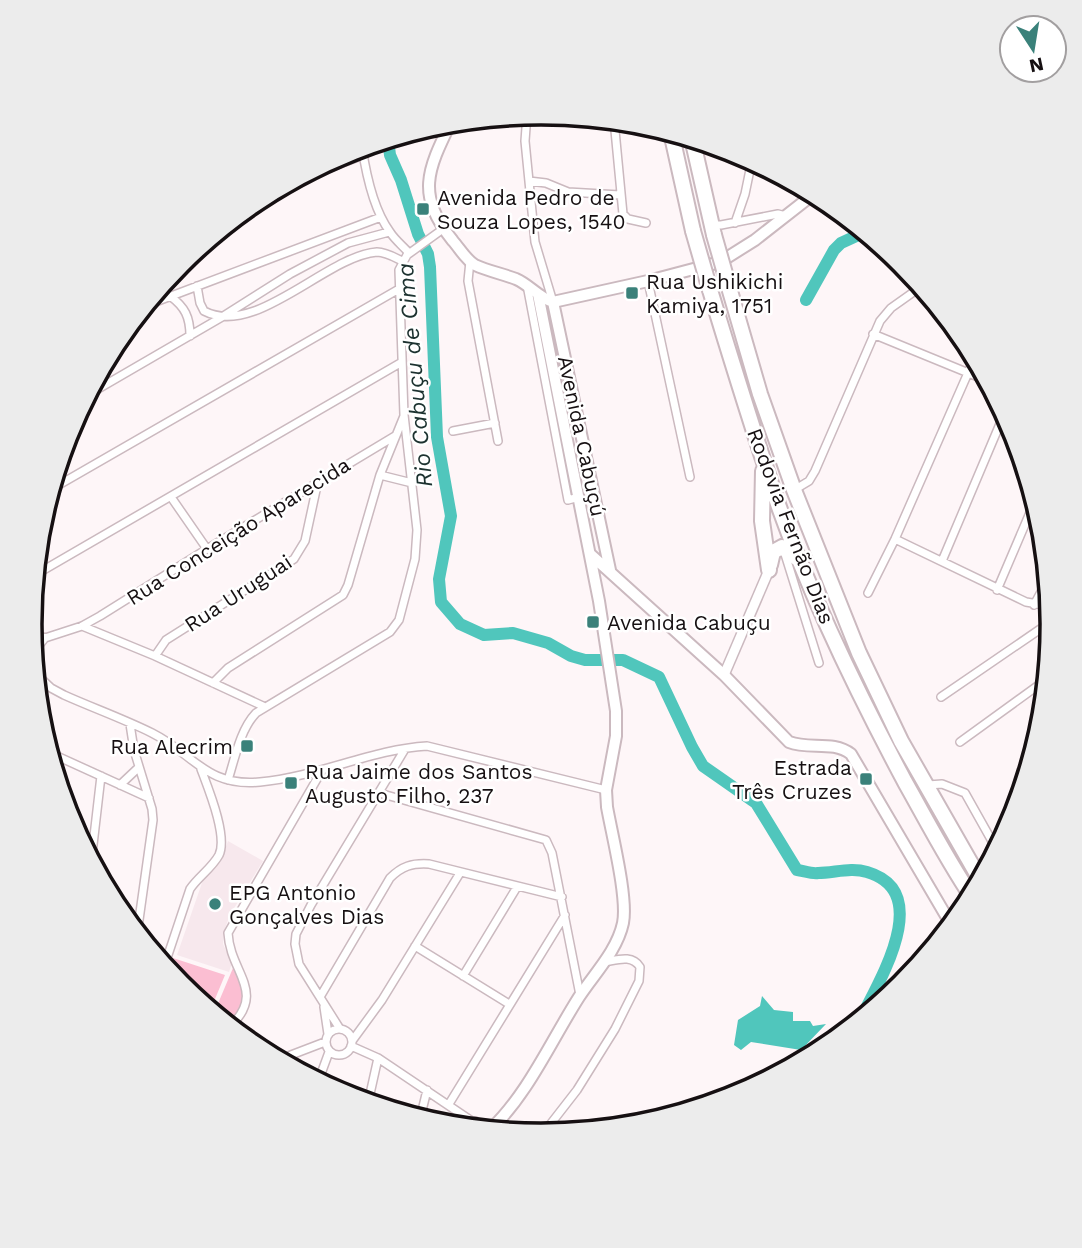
<svg xmlns="http://www.w3.org/2000/svg" width="1082" height="1248" font-family="'Work Sans',sans-serif">
<style>
.built{fill:#f7e8ed}
.green{fill:#fbbed2}
.water{fill:#50c6bc}
.lines{fill:none;stroke-linecap:round;stroke-linejoin:round}
.river{stroke:#50c6bc;stroke-width:12}
.minor-casing{stroke:#cbb9bf;stroke-width:10}
.tertiary-casing{stroke:#cbb9bf;stroke-width:12}
.secondary-casing{stroke:#cbb9bf;stroke-width:14}
.motorway-casing{stroke:#cbb9bf;stroke-width:18}
.minor{stroke:#fff;stroke-width:7}
.tertiary{stroke:#fff;stroke-width:9}
.secondary{stroke:#fff;stroke-width:10}
.motorway{stroke:#fff;stroke-width:14}
.motorway-bridge-casing{stroke:#cbb9bf;stroke-width:18;stroke-linecap:butt}
.motorway-bridge{stroke:#fff;stroke-width:14}
.poi-dot{fill:#3a817a;stroke:#fff;stroke-width:2.5}
.labels{text-anchor:middle;dominant-baseline:central;stroke-width:5;stroke-linejoin:round;paint-order:stroke}
.poi-label{font-size:21px;fill:#161012;stroke:#fff;text-anchor:start}
.street-label{font-size:21px;fill:#161012;stroke:#fff}
.water-label{font-size:23px;font-style:italic;fill:#1c312f;stroke:#fff}
.rim{fill:none;stroke:#161012;stroke-width:3.5}
</style>
<rect width="100%" height="100%" fill="#fef6f8"/>
<path class="built" d="M228,841l35,20 -33,54 -6,16 -1,13 9,19 -3,9 -52,-17 27,-78 17,-16z"/>
<path class="green" d="M173,958l52,17 -15,36 -31,-26 -10,-13z
M233,968c15,24 13,37 -7,56l-12,-11z"/>
<path class="water" d="M762,996l12,14 19,2v9h17l3,5 13,-2 -25,26 -50,-8 -10,8 -7,-5 4,-25 22,-14z"/>
<g class="lines">
<path class="river" d="M388,139l2,16 11,25 17,54 10,20 2,13 7,170 14,79 -12,63 2,23 19,22 24,11 29,-2 35,10 23,13 14,4h38l36,17 33,70 11,19 53,37 41,67c7,1 15,4 21,3 16,0 33,-6 49,-1 68,20 12,109 -7,148
M806,300l28,-50 7,-7 24,-11"/>
<defs>
<path id="minor" d="M527,114l-2,27 10,101 18,60
M614,120l9,94 5,5 18,4
M362,147c4,27 11,62 28,85 5,8 13,14 19,21
M529,181l17,2 22,9 52,3
M279,187l84,-32
M735,223l10,-29 7,-34
M711,225h10l57,-11 8,2
M470,261l-2,20 30,160
M648,281l42,196
M527,285l41,215 11,-3
M197,286l3,17 4,8c52,27 122,-55 173,-59 9,0 17,5 25,9
M170,296c15,11 20,21 20,40
M141,309l17,-8 223,-84
M873,334l115,47
M86,396l136,-79 68,-43 58,-31 41,-11
M453,431l42,-8
M380,475l32,8
M50,490l349,-201
M794,490l15,-9 6,-10 65,-150 11,-13 31,-22
M171,497l36,52
M895,539l131,63 24,4
M784,551l35,112
M942,561l63,-149
M35,575l367,-213
M997,590l38,-89
M868,593l27,-54 80,-182
M1034,605l14,-26
M82,626l73,30 110,51
M31,633l14,5
M33,653l12,-15 37,-12 18,-10 107,-67 188,-113
M155,656l11,-16 128,-81 11,-18 13,-60
M34,672l17,16 13,7c29,13 60,24 88,38 42,21 54,54 108,49 57,-5 113,-33 167,-36l179,44
M213,683l15,-15 115,-73 5,-10 32,-110 24,-59
M941,697l111,-76
M130,724l4,26 18,59 1,11 -16,114
M960,742l87,-63
M48,752l101,46
M228,780c7,-22 12,-50 28,-67l134,-81 9,-12 16,-61 2,-29 -13,-115 -5,-145 8,-15 36,-26
M120,785l18,-17
M928,785l14,-1 23,9 32,57
M379,793l167,47 6,13 28,142
M91,862l10,-86
M415,946l94,58
M164,967l26,-78c8,-12 22,-21 29,-34 9,-19 -11,-67 -18,-86
M463,976l54,-89
M320,997l70,-119c12,-12 22,-15 39,-14l133,33
M324,1007l4,27
M230,1027c37,-36 0,-54 -2,-94l93,-161
M326 1042a13 13 0 1 1 26 0a13 13 0 1 1-26 0Z
M340,1029l-41,-65 -4,-20 1,-10 15,-29 94,-156
M352,1041l30,-41 78,-127
M351,1046l27,12 107,72
M280,1061l11,-6 34,-13
M318,1082l11,-30
M368,1103l10,-45
M449,1104l116,-189
M420,1119l7,-29
M542,1135l35,-45 38,-61 24,-48 1,-14c-8,-13 -23,-7 -36,-5"/>
<path id="tertiary" d="M724,675l45,-105"/>
<path id="secondary" d="M451,122c-24,49 -35,73 2,119 7,8 13,19 22,24 13,6 28,9 41,14 14,6 23,19 37,23l95,-21 72,-19 35,-22 60,-47
M553,302l57,268
M590,554l134,121 65,67c20,8 44,-2 62,12l101,172
M475,1123l1,6
M490,1130c38,-36 61,-89 89,-133 15,-23 38,-46 44,-74 5,-25 -11,-88 -16,-116l-1,-17 10,-54v-25l-17,-110 -61,-307"/>
<path id="motorway" d="M671,132l22,99
M692,138l22,97
M728,284l32,110 34,96 65,163 42,88 80,140
M710,290c22,72 44,145 69,217 34,95 79,187 126,275 22,39 42,78 67,115
M763,471l-1,50 7,49
M770,565l3,-13 9,-5 17,13"/>
</defs>
<use href="#minor" class="minor-casing"/>
<use href="#tertiary" class="tertiary-casing"/>
<use href="#secondary" class="secondary-casing"/>
<use href="#motorway" class="motorway-casing"/>
<use href="#minor" class="minor"/>
<use href="#tertiary" class="tertiary"/>
<use href="#secondary" class="secondary"/>
<use href="#motorway" class="motorway"/>
<defs>
<path id="motorway-bridge" d="M693,231l17,59
M714,235l14,49"/>
</defs>
<use href="#motorway-bridge" class="motorway-bridge-casing"/>
<use href="#motorway-bridge" class="motorway-bridge"/>
</g>
<g class="poi-dot">
<rect x="416" y="202" width="14" height="14" rx="3.5"/>
<rect x="625" y="286" width="14" height="14" rx="3.5"/>
<rect x="586" y="615" width="14" height="14" rx="3.5"/>
<rect x="240" y="739" width="14" height="14" rx="3.5"/>
<rect x="859" y="772" width="14" height="14" rx="3.5"/>
<rect x="284" y="776" width="14" height="14" rx="3.5"/>
<circle cx="215" cy="904" r="7"/>
</g>
<g class="labels">
<g class="poi-label">
<text x="437" y="197">Avenida Pedro de<tspan x="437" dy="24">Souza Lopes, 1540</tspan></text>
<text x="646" y="281">Rua Ushikichi<tspan x="646" dy="24">Kamiya, 1751</tspan></text>
<text x="607" y="622">Avenida Cabuçu</text>
<text x="233" y="746" text-anchor="end">Rua Alecrim</text>
<text x="852" y="767" text-anchor="end">Estrada<tspan x="852" dy="24">Três Cruzes</tspan></text>
<text x="305" y="771">Rua Jaime dos Santos<tspan x="305" dy="24">Augusto Filho, 237</tspan></text>
<text x="229" y="892">EPG Antonio<tspan x="229" dy="24">Gonçalves Dias</tspan></text>
</g>
<g class="street-label">
<text transform="translate(582 436) rotate(78)">Avenida Cabuçú</text>
<text transform="translate(791 526) rotate(69)">Rodovia Fernão Dias</text>
<text transform="translate(238 531) rotate(-32)">Rua Conceição Aparecida</text>
<text transform="translate(238 593) rotate(-33)">Rua Uruguai</text>
</g>
<g class="water-label">
<text transform="translate(415 375) rotate(-95)">Rio Cabuçu de Cima</text>
</g>
</g>
<path d="M0 0H1082V1248H0ZM42 624a499 499 0 1 1 998 0a499 499 0 1 1-998 0Z" fill="#ececec" fill-rule="evenodd"/>
<path class="rim" d="M42 624a499 499 0 1 1 998 0a499 499 0 1 1-998 0Z"/>
<g transform="translate(1033 49) rotate(168)"><circle r="33" fill="#ffffff" stroke="#a29fa0" stroke-width="2"/>
<path d="M0-5L12 26L0 18L-12 26Z" fill="#3a817a"/>
<text y="-10" font-size="19" font-weight="bold" text-anchor="middle" fill="#161012">N</text>
</g>
</svg>
